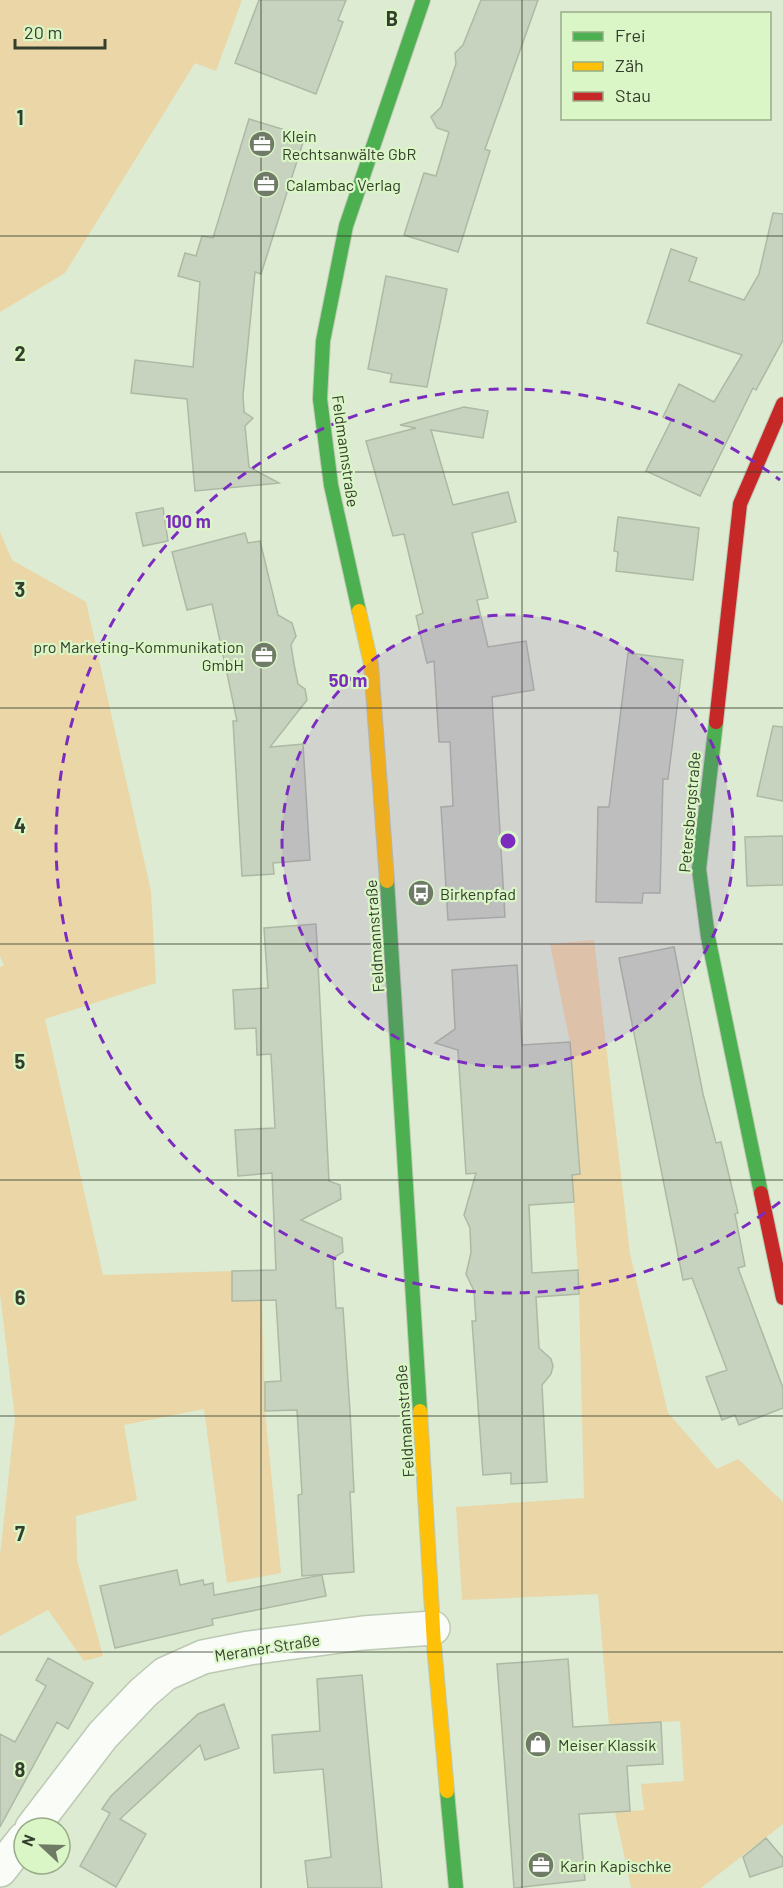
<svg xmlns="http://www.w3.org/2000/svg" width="783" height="1888" font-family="Barlow,sans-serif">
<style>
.green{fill:#ebd6a7}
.building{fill:#c7d3be;stroke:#adb9a4;stroke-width:1.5}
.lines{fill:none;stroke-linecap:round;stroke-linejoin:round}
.street-casing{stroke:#bdc9b4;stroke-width:36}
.fast-casing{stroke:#bdc9b4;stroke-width:16}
.slow-casing{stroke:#bdc9b4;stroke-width:16}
.jam-casing{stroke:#bdc9b4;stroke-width:16}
.street{stroke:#fafcf8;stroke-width:33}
.fast{stroke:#4caf50;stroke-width:14}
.slow{stroke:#ffc107;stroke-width:14}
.jam{stroke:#c62828;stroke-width:14}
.grid{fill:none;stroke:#343e2c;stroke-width:1.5;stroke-opacity:0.55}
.ring{fill:none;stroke:#7b2cbf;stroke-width:3;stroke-dasharray:10 8}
.labels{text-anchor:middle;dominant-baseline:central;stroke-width:4.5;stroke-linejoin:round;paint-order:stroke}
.poi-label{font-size:16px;fill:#343e2c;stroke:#daf6c6;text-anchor:start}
.street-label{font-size:16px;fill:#343e2c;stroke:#daf6c6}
.grid-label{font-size:20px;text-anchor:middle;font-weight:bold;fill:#343e2c;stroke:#daf6c6;stroke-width:4.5;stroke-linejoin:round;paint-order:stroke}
.centre{fill:#7b2cbf;stroke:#daf6c6;stroke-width:3}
.ring-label{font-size:18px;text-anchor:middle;font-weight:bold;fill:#7b2cbf;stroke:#daf6c6;stroke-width:4.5;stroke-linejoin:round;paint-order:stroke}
</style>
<rect width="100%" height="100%" fill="#dcebd1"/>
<path class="green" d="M0,0h242l-26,71 -21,-8 -130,210 -65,39z
M0,532l12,28 74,42 65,289 5,92 -111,36 58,256 129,-4v30l30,-1 3,111 16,162 -54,10 -23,-174 -80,16 13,75 -61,16 1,44 26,96 -19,5 -36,-51 -48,26v-80l15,-138 -15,-124v-327l4,-2 -4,-9z
M594,940l36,314 38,159 49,56 21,-10 45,43v322l-82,64h-70l-16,-76 29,-2 -3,-26 43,-3 -4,-60 -71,4 -11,-131 -136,6 -6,-93 128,-9 -5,-204 -7,-119 8,-1 -10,-132 -20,-98z"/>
<path class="building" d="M259,0h87l-8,20 5,2 -27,72 -81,-31z
M481,0h57l-53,149 5,2 -32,101 -54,-17 20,-62 12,3 13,-44 -12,-4 -6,-11 10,-10 15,-43 -1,-11 8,-8z
M249,119l56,17 -44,138 -6,-2 -12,123 1,17 9,6 -8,8 4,41 30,16 -84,8 -8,-92 -56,-6 4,-33 58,7 7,-85 -22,-6 7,-23 11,3 6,-20 11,2z
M773,213l10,1v126l-27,50 -3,-2 -53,108 -54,-25 25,-50 -8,-4 16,-33 35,18 28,-47 -95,-32 24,-74 26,9 -8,23 55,19 15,-26z
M386,276l61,13 -20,98 -37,-5 2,-8 -24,-5z
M464,407l24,4 -5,27 -52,-8 22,75 55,-13 8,30 -44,11 16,65 -11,2 11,47 38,-6 8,49 -42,7 13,220 -57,3 -7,-113 12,-1 -3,-64h-11l-5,-81 -7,2 -11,-47 7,-3 -19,-79 -11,2 -27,-95 50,-13 -16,-3z
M163,508l5,33 -25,5 -7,-33z
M618,517l81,11 -6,52 -77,-9 2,-19 -4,-1z
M245,533l3,10 12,-2 18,74 14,8 4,13 -5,9 3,19 4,20 7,5 2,11 -37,47 33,-3 7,116 -37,3 1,11 -32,2 -9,-155h4l-9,-43 -16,-74 -25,6 -15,-58z
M628,653l55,7 -15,119h-5l-3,114h-17l-1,10 -46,-1 2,-95h11z
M773,726l10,1v74l-26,-5z
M783,836v49l-36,1 -2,-49z
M316,924l13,257 11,4 1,14 -40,21 41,18 1,14 -10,6 3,50h7l7,103 4,81h-4l4,80 -52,4 -4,-81 4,-1 -5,-84 -32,1v-29l16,-1 -5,-81 -44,1v-30l44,-1 -4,-97 -34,3 -3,-46 40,-2 -4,-74 -14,1 -1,-27 -21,1 -2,-39 35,-2 -4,-60z
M674,947l29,147 13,49 5,-1 17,71 -3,1 10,52 -7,2 45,120v20l-44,17 -4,-10 -13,5 -16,-43 21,-7 -35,-92 -9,2 -64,-322z
M517,965l5,80 48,-3 10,132 -8,1 2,27 -45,3 3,68 46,-3 1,24 -43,3 3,51 12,11 2,7 -2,8 -9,11 5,97 -36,2v-11l-28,2 -11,-154h4l-2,-30 -8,-17 5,-21 -1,-25 -6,-13 12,-42 -10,1 -8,-124 -23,-7 20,-14 -3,-59z
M177,1570l3,15 23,-5 1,5 9,-2 1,12 108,-20 4,21 -114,23 1,6 -98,23 -15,-62z
M48,1658l45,25 -25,46 -11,-7 -57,105v-93l15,8 31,-56 -10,-6z
M568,1659l5,68 88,-5 2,42 -36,2 3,45 -51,3 6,66 -71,8 -17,-224z
M362,1675l20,213h-74l-3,-27 26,-4 -8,-88 -49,4 -2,-38 48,-4 -3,-52z
M224,1704l15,44 -34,12 -5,-15 -80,74 26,15 -30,53 -36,-21 30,-53 -8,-4 9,-13 87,-82z
M766,1838l17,20v8l-33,11 -7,-20z"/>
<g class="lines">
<defs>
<path id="street" d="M32,1828l71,-93 40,-42 22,-19 38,-17 46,-9 114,-15 70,-5
M0,1870l24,-31"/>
<path id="fast" d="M359,611l-28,-126 -11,-86 3,-58 23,-115 77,-226
M716,722l-17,147 9,68 53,256
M387,881l33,530
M447,1791l9,97"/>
<path id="slow" d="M359,611l12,53 16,217
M420,1411l14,234 13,146"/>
<path id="jam" d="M716,722l24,-218 43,-100
M761,1193l22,105"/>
</defs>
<use href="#street" class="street-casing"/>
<use href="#fast" class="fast-casing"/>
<use href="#slow" class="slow-casing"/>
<use href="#jam" class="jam-casing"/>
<use href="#street" class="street"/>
<use href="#fast" class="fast"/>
<use href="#slow" class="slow"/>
<use href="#jam" class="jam"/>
</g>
<path class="grid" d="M261,0v1888M522,0v1888M0,236h783M0,472h783M0,708h783M0,944h783M0,1180h783M0,1416h783M0,1652h783"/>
<circle cx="508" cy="841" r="226" fill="#7b2cbf" fill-opacity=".12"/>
<g class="ring">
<circle cx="508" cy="841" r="226"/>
<path d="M780 1202A452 452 0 1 1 780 480"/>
</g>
<defs>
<symbol id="office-disc" viewBox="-11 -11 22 22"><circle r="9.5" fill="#6f7b66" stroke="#daf6c6"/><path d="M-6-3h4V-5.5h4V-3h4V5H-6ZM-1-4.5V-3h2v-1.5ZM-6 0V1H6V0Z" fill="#fff"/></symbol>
<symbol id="bus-disc" viewBox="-11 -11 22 22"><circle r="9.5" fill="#6f7b66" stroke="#daf6c6"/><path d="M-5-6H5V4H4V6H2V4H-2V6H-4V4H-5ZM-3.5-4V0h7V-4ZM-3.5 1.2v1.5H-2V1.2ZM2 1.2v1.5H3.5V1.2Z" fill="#fff"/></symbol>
<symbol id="shop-disc" viewBox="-11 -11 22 22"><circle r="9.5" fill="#6f7b66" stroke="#daf6c6"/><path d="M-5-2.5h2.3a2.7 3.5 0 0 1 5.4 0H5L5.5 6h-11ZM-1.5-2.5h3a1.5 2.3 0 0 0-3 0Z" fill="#fff"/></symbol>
</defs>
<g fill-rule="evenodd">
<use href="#office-disc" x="247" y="129" width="30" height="30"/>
<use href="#office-disc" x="251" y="169" width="30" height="30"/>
<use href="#office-disc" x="249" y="640" width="30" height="30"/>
<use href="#bus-disc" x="406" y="878" width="30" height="30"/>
<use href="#shop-disc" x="523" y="1729" width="30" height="30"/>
<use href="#office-disc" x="526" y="1850" width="30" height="30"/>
</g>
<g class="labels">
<g class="poi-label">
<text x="282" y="135">Klein<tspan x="282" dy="18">Rechtsanwälte GbR</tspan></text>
<text x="286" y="184">Calambac Verlag</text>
<text x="244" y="646" text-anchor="end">pro Marketing-Kommunikation<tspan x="244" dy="18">GmbH</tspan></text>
<text x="440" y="893">Birkenpfad</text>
<text x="558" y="1744">Meiser Klassik</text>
<text x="560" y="1865">Karin Kapischke</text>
</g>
<g class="street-label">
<text transform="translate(346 451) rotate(82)">Feldmannstraße</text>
<text transform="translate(689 812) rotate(-85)">Petersbergstraße</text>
<text transform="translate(374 936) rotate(-94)">Feldmannstraße</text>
<text transform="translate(404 1421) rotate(-94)">Feldmannstraße</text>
<text transform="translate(267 1647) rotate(-9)">Meraner Straße</text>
</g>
</g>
<g class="grid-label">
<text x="392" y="26">B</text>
<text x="20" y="125">1</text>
<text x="20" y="361">2</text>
<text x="20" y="597">3</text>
<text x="20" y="833">4</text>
<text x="20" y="1069">5</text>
<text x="20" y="1305">6</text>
<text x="20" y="1541">7</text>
<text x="20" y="1777">8</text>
</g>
<circle cx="508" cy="841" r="9" class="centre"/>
<g class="ring-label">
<text x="188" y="528">100 m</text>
<text x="348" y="687">50 m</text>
</g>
<rect x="561" y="12" width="210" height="108" fill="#daf6c6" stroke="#98ac88" stroke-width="1.5"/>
<rect x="573" y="32" width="30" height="9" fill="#4caf50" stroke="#98ac88" stroke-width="1.5"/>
<text x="615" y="42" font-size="18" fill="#343e2c">Frei</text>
<rect x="573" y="62" width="30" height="9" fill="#ffc107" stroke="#98ac88" stroke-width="1.5"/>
<text x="615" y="72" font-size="18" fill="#343e2c">Zäh</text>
<rect x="573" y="92" width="30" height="9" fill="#c62828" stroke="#98ac88" stroke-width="1.5"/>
<text x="615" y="102" font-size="18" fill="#343e2c">Stau</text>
<g transform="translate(42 1846) rotate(292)"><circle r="28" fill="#daf6c6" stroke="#98ac88" stroke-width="1.5"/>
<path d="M0-4.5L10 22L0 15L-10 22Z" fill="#6f7b66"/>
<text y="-9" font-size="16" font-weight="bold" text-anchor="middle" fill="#343e2c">N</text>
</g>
<path d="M15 39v9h90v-9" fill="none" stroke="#343e2c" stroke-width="3"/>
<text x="24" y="39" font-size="18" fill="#343e2c" stroke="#daf6c6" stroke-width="4.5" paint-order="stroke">20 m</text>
</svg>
